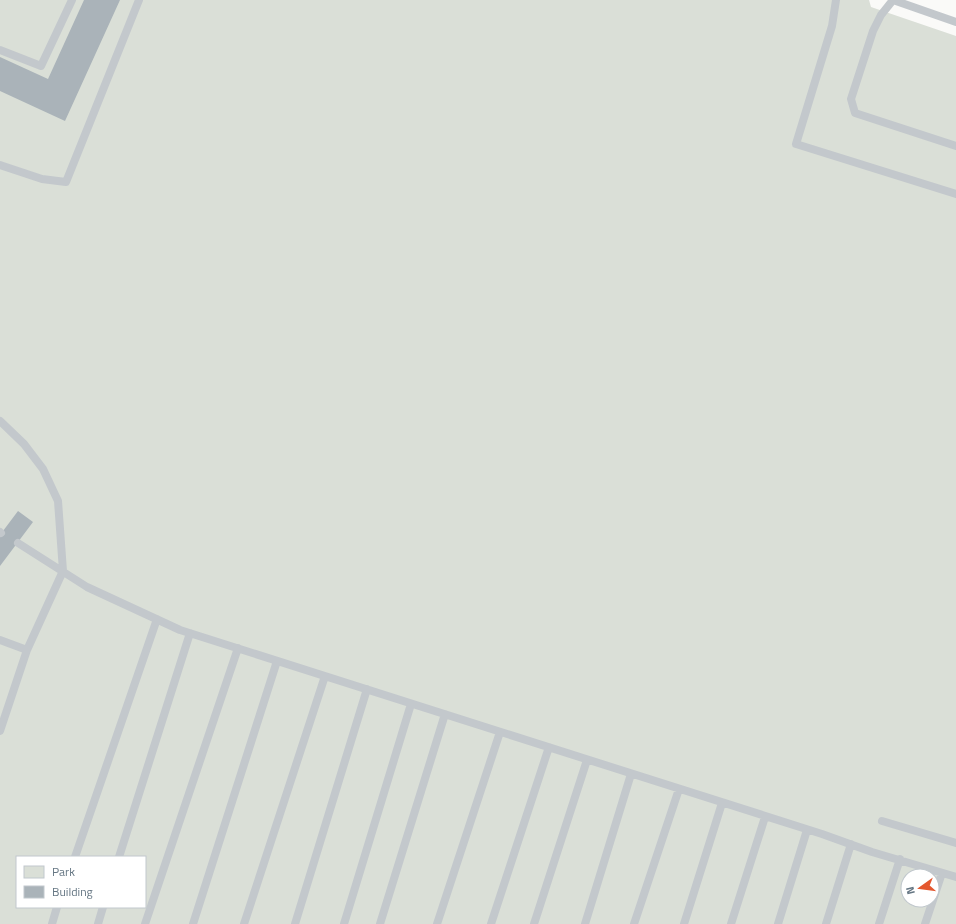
<svg xmlns="http://www.w3.org/2000/svg" width="956" height="924" font-family="'Titillium Web',sans-serif">
<style>
.green{fill:#dadfd7;fill-rule:evenodd}
.building{fill:#aab3b9}
.lines{fill:none;stroke-linecap:round;stroke-linejoin:round}
.service{stroke:#c3c8cc;stroke-width:8}
</style>
<rect width="100%" height="100%" fill="#fafaf8"/>
<path class="green" d="M0,0h869l2,7 85,29v888h-956zM17,857h128v50h-128zM908,876h24v24h-24z"/>
<path class="building" d="M84,0h36l-55,121 -65,-30v-34l48,22z
M18,511l15,11 -33,44v-31z"/>
<g class="lines">
<path class="service" d="M836,0l-4,26 -36,118 160,50
M893,0l-12,15 -8,16 -22,68 4,14 101,33
M893,0l63,22
M0,50l41,16 31,-66
M0,165l42,14 24,3 73,-182
M0,421l24,23 19,25 15,32 5,70 -36,79 -27,81
M0,532l1,1
M18,543l69,44 93,43 642,204 50,18 84,25
M0,640l27,10
M882,821l74,22
M75,857l82,-238
M119,857l71,-224
M52,924l5,-17
M98,924l5,-17
M145,924l93,-276
M193,924l84,-263
M244,924l81,-248
M295,924l72,-235
M344,924l67,-220
M380,924l65,-210
M437,924l63,-192
M491,924l58,-177
M534,924l53,-164
M585,924l46,-150
M634,924l45,-135
M684,924l38,-121
M731,924l34,-107
M778,924l29,-94
M826,924l25,-80
M879,924l21,-65
M925,924l17,-51"/>
</g>
<rect x="16" y="856" width="130" height="52" fill="#ffffff" stroke="#c1c8cd"/>
<rect x="24" y="866" width="20" height="12" fill="#dadfd7" stroke="#c1c8cd"/>
<text x="52" y="876" font-size="12" fill="#657683">Park</text>
<rect x="24" y="886" width="20" height="12" fill="#aab3b9" stroke="#c1c8cd"/>
<text x="52" y="896" font-size="12" fill="#657683">Building</text>
<g transform="translate(920 888) rotate(256)"><circle r="19" fill="#ffffff" stroke="#c1c8cd"/>
<path d="M0-3L7 15L0 10L-7 15Z" fill="#e4572e"/>
<text y="-6" font-size="11" font-weight="bold" text-anchor="middle" fill="#657683">N</text>
</g>
</svg>
